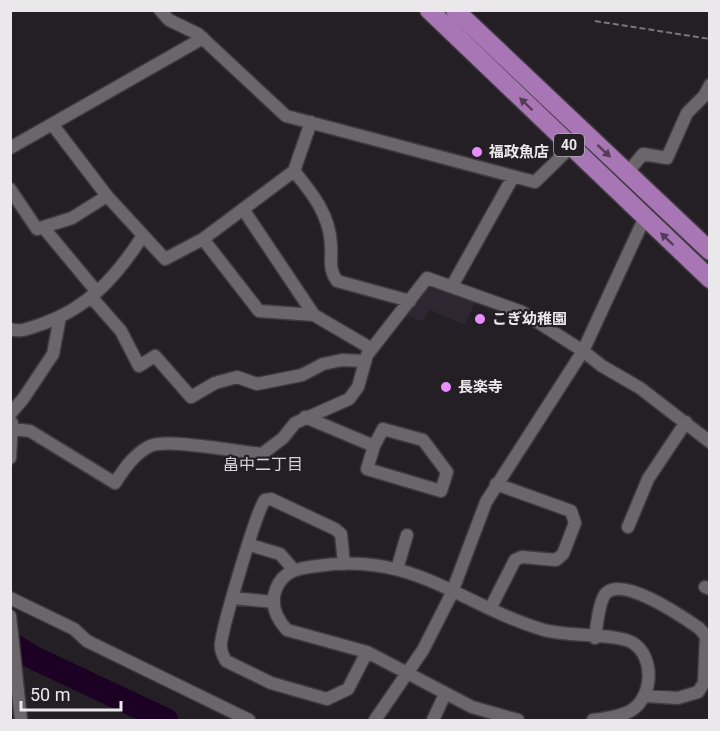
<svg xmlns="http://www.w3.org/2000/svg" width="720" height="731" font-family="Roboto,'Noto Sans JP',sans-serif">
<style>
.built{fill:#2e2631}
.lines{fill:none;stroke-linecap:round;stroke-linejoin:round}
.river{stroke:#1d0124;stroke-width:24}
.minor-casing{stroke:#3e3a3f;stroke-width:15}
.primary-casing{stroke:#3e3a3f;stroke-width:21}
.path{stroke:#7a777c;stroke-width:2;stroke-dasharray:6 3;stroke-linecap:butt}
.minor{stroke:#6b666c;stroke-width:12}
.primary{stroke:#a875b5;stroke-width:18}
.oneway{fill:#523d57}
.poi-dot{fill:#e88eff;stroke:#231f25;stroke-width:2}
.labels{text-anchor:middle;dominant-baseline:central;stroke-width:4.5;stroke-linejoin:round;paint-order:stroke}
.shield{fill:#231f25;stroke:#afacb0;stroke-width:1.5}
.shield-label{font-size:14px;font-weight:bold;fill:#ebe8ec}
.poi-label{font-size:15px;font-weight:bold;fill:#ebe8ec;stroke:#231f25;text-anchor:start}
.neighbourhood-label{font-size:16px;fill:#d8d3da;stroke:#231f25}
</style>
<rect width="100%" height="100%" fill="#231f25"/>
<path class="built" d="M429,283l47,17 -11,25 -35,-15 -8,11 -17,-6z"/>
<g class="lines">
<path class="river" d="M10,643l22,14 134,63"/>
<defs>
<path id="minor" d="M160,10l9,10 29,14 88,82 249,66 42,-41
M52,124l55,72 58,63 38,-20 91,-68 17,-49
M10,148l193,-110
M294,171c18,22 36,44 37,74 1,15 -3,23 6,36l73,20
M627,173l16,-19 24,4 20,-45 17,-17 6,-11
M10,189l27,40 35,-11 35,-22
M243,209l71,106
M43,227l54,65
M203,239l56,72 55,4 58,34
M452,286l61,-109
M92,298l29,33 18,35 16,-10 36,41 24,-14 22,-6 20,7 45,-9 21,-11 19,-4 23,1
M10,329c11,4 22,-2 32,-5 46,-16 74,-47 100,-87
M10,414l13,-15 30,-45 7,-37
M305,417l69,29 -7,23 74,22 6,-19 -24,-32 -40,-11 -9,17
M12,429l18,2 85,52c9,-14 19,-29 35,-37 18,-8 89,6 112,8l21,-16 12,-15 54,-24 9,-12 9,-32 60,-77 95,34 61,39 19,15 38,22 70,54
M10,458l2,-35
M628,527l20,-48 38,-57
M250,545l30,9 14,16
M344,564l-3,-30 -6,-5 -64,-30 -6,1c-9,11 -42,126 -44,143 -1,6 2,13 5,18l45,22 56,16 21,-10 19,-37
M397,569l10,-34
M705,587l5,2
M10,598l64,31 13,12 162,79
M233,598l41,4
M490,609l25,-49 7,-3 34,3 7,-6 12,-31 -4,-12 -75,-27
M10,616l11,104
M595,638c2,-13 3,-31 9,-42 14,-24 79,21 95,32l7,8 -2,47 -6,9 -20,6 -33,-2
M375,720l48,-70 28,-55 35,-93 97,-151 62,-134
M433,720l12,-26
M518,720l-46,-13 -105,-55 -80,-22c-11,-12 -17,-26 -11,-41 7,-19 24,-21 41,-23 97,-15 143,39 227,64 24,7 74,3 89,13 22,14 20,53 -1,67 -11,7 -26,8 -39,10"/>
<path id="primary" d="M429,10l281,269
M455,10l255,241"/>
</defs>
<use href="#minor" class="minor-casing"/>
<use href="#primary" class="primary-casing"/>
<path class="path" d="M595,21l115,18"/>
<use href="#minor" class="minor"/>
<use href="#primary" class="primary"/>
</g>
<defs><path id="oneway-solid" d="M-6-.8H1V-3.2L6.5 0L1 3.2V.8H-6Z" transform="scale(1.5)"/></defs>
<g class="oneway">
<use href="#oneway-solid" transform="translate(526 104) rotate(-136)"/>
<use href="#oneway-solid" transform="translate(604 151) rotate(43)"/>
<use href="#oneway-solid" transform="translate(667 239) rotate(-136)"/>
</g>
<g class="poi-dot">
<circle cx="477" cy="152" r="6"/>
<circle cx="480" cy="319" r="6"/>
<circle cx="446" cy="387" r="6"/>
</g>
<g class="labels">
<rect class="shield" x="554" y="134" width="30" height="22" rx="4.5"/>
<g class="shield-label">
<text x="569" y="145">40</text>
</g>
<g class="poi-label">
<text x="489" y="152">福政魚店</text>
<text x="492" y="319">こぎ幼稚園</text>
<text x="458" y="387">長楽寺</text>
</g>
<g class="neighbourhood-label">
<text x="263" y="464">畠中二丁目</text>
</g>
</g>
<rect width="720" height="731" fill="none" stroke="#ebe8ec" stroke-width="24"/>
<path d="M21 701v9h100v-9" fill="none" stroke="#ebe8ec" stroke-width="3"/>
<text x="30" y="701" font-size="18" fill="#ebe8ec" stroke="#231f25" stroke-width="4.5" paint-order="stroke">50 m</text>
</svg>
